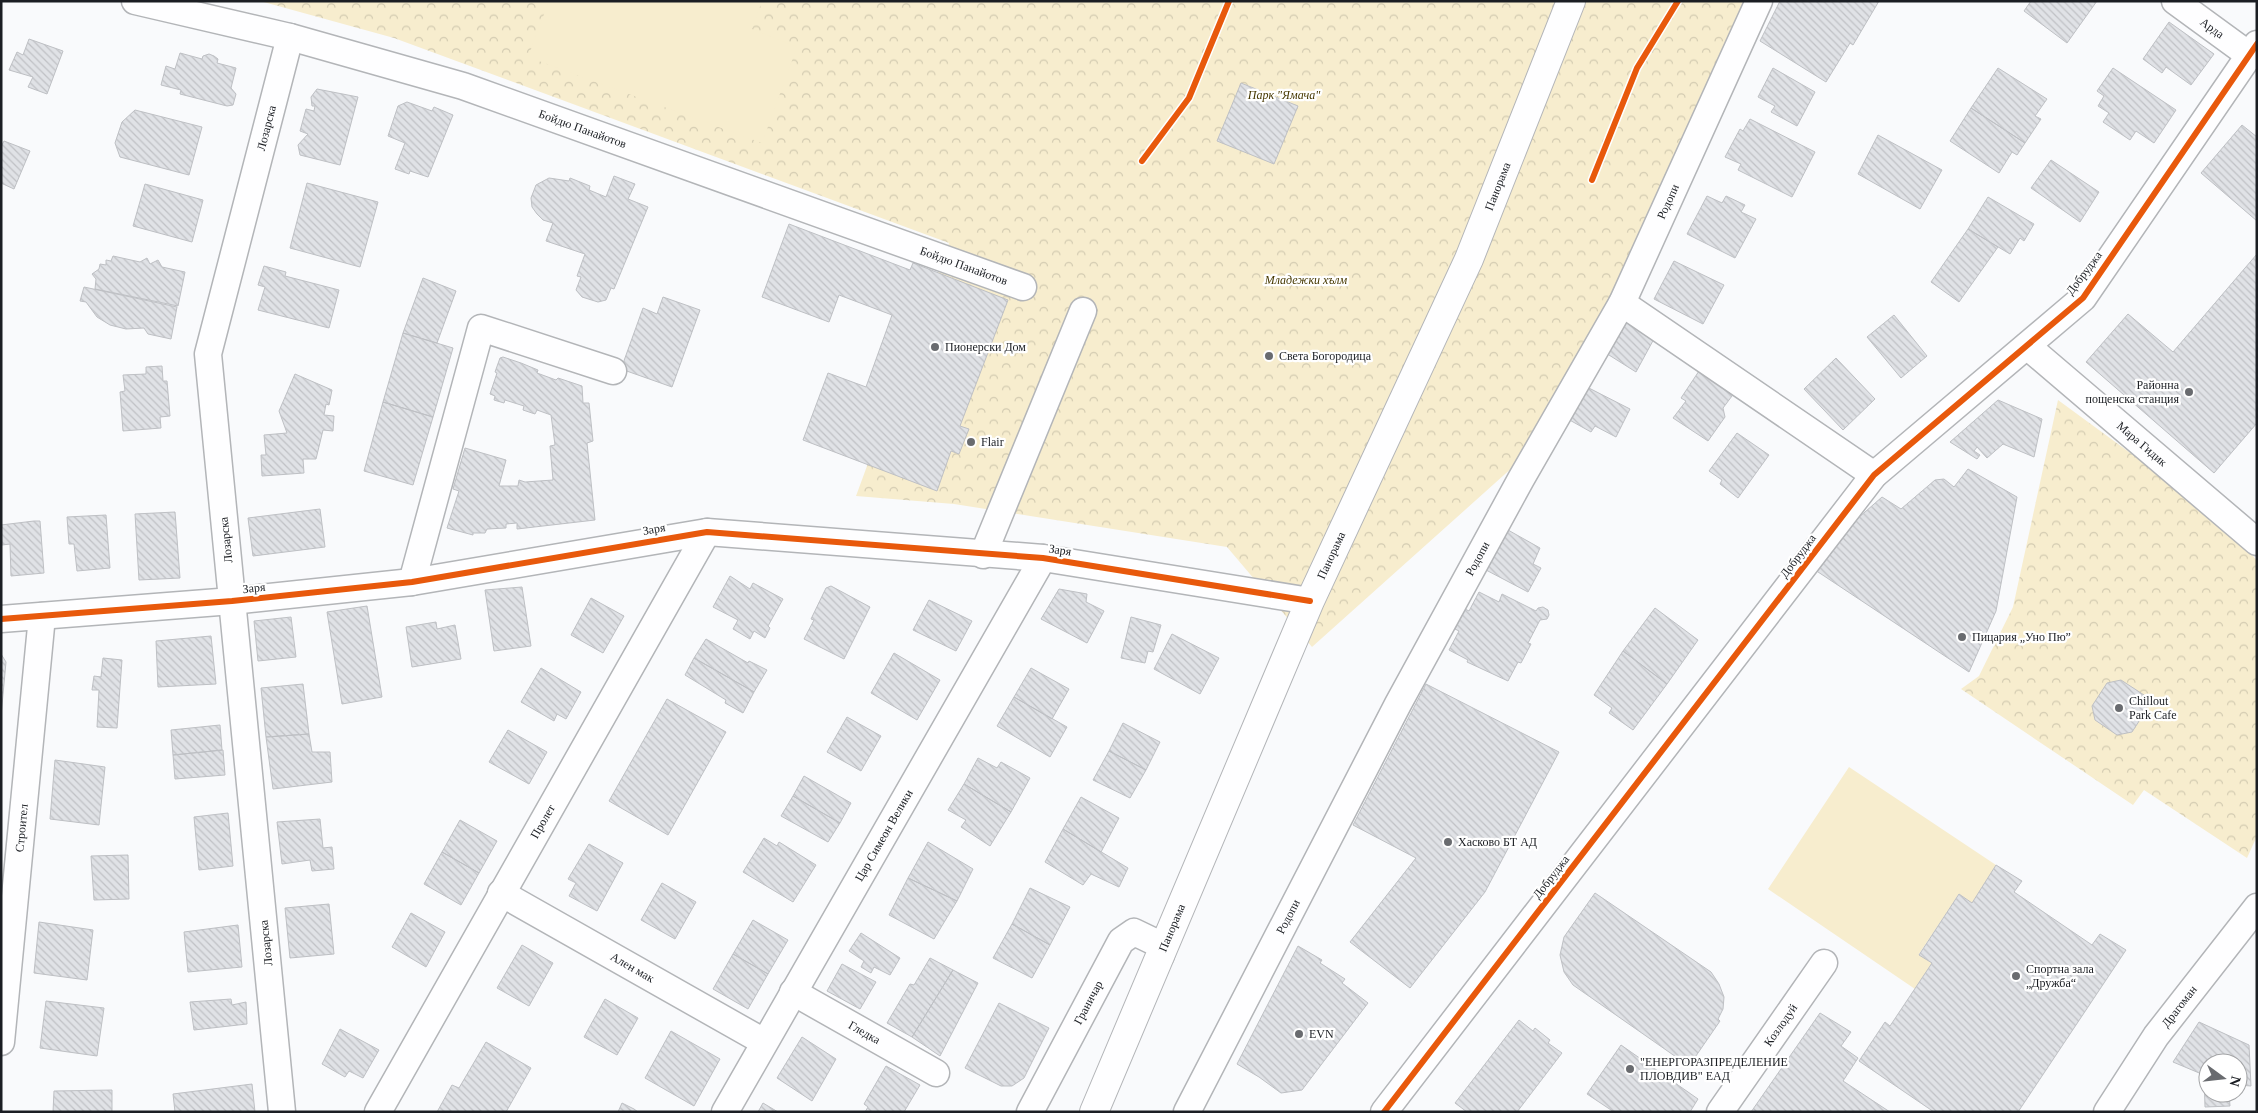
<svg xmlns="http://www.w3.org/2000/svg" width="2258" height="1113" font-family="Georgia,serif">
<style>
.forest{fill:url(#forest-crowns)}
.pitch{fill:#f7edce}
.building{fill:url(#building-back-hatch);stroke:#bec0c4}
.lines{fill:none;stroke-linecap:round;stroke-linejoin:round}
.minor-casing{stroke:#b3b5b8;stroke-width:29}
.tertiary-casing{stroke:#b3b5b8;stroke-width:30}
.minor{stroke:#fefeff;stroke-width:26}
.tertiary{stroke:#fefeff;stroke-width:28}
.cycleway-casing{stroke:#fff;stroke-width:9}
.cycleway{stroke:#e8590c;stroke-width:6}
.poi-dot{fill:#696b6f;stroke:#fff;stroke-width:2}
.labels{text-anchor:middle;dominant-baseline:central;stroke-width:4.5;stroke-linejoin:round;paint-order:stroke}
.street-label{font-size:12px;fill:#1b1e23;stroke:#fff}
.park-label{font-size:12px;font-style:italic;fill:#463800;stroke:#fff}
.poi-label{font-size:12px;fill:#1b1e23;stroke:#fff;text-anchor:start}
</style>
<defs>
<pattern id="forest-crowns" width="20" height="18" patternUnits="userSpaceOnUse" patternTransform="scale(1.25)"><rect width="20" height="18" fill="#f7edce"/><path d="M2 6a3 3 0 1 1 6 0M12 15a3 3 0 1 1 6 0" fill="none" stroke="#d3cbb1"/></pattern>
<pattern id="building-back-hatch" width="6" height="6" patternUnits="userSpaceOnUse" patternTransform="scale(1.25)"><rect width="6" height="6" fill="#e0e2e6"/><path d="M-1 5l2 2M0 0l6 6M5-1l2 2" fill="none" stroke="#c0c1c5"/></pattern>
</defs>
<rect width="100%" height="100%" fill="#f9fafc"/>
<path class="forest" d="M260,1h1499l-217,440 -230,206 -85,-100 -273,-43 -98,-8 93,-253 -555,-205z
M2058,400l172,126 27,35v275l-10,22 -103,-68 -11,15 -172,-116 18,-13 34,-69z"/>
<path class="pitch" d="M549,1h213l-10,28 45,18 -35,96 -234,-86z
M1849,767l147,98 -24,38 -13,-9 -40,60 13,9 -17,26 -147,-100z"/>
<path class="building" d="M1780,1h99l-26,44 -3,-2 -24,39 -66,-41z
M2031,1h66l-30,42 -43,-32z
M2169,22l45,32 -23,31 -25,-18 -4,6 -19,-14z
M29,39l34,12 -16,43 -19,-7 5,-10 -24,-7 8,-18 6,3z
M180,53l22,6 1,-3 6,-2 5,2 4,3 -1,4 19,5 -5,20 5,6 -3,11 -6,1 -47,-12 1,-4 -20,-5 5,-19 9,3z
M1773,68l42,24 -18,34 -26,-14 4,-6 -17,-9z
M1998,68l49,31 -12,17 6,3 -16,24 -54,-35z
M2113,68l63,42 -22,33 -18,-12 -6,9 -27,-18 6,-9 -11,-7 6,-10 -7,-5z
M1241,83l57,23 -24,58 -57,-23z
M317,89l41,8 -18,68 -40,-10 -2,-10 10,-11 -8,-3 6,-22 8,2 1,-5h-3l-1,-9z
M407,102l25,9 2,-4 19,8 -25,62 -18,-6 -1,3 -14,-5 10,-26 -17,-7 10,-30z
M1971,108l54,35 -8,12 -5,-3 -13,21 -49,-32z
M135,110l67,17 -13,48 -69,-18 -5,-14 7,-21z
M1750,119l65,33 -23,45 -54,-27 3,-6 -16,-7 15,-28 3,2z
M2242,125l15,12v84l-56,-48z
M1878,135l64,35 -22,39 -62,-35z
M4,141l26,10 -16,38 -13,-6v-36z
M2051,160l48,32 -19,30 -49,-34z
M614,176l21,8 -7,15 20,8 -34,82 -3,-1 -5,12 -8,2 -16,-5 -6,-7 5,-13 -4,-1 8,-22 -39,-13 7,-18 -10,-3 -6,-6 -5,-7 -1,-9 5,-13 13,-7 20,3 1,-3 20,8 -1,4 17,7z
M307,183l71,19 -18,65 -70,-19z
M145,184l58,16 -11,42 -59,-16z
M1707,196l15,7 4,-7 19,9 -4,7 15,7 -21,39 -48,-24z
M1988,197l46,27 -10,17 -4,-3 -10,16 -42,-25z
M789,224l121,46 3,-7 95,37 -48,126 9,3 -10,25 -8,-3 -14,40 -134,-51 25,-67 38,14 26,-72 -53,-20 -10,27 -67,-25z
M1968,229l30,18 -39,55 -28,-20z
M2257,254v169l-43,50 -128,-111 42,-48 45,38z
M113,256l27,6 7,-4 3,6 8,-4 4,7 23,5 -7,34 -83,-17 1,-10 -4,-5 7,-5 1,-5 6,1v-5l5,1z
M1674,261l50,24 -21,39 -49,-25z
M264,266l22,6 -1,4 54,14 -10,38 -71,-18 7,-23 -7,-2z
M423,278l33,13 -19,52 -34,-10z
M84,287l93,20 -6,32 -23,-5 -4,-6 -18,1 -16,-4 -13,-8 -11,-15 -6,-1z
M663,297l37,13 -28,77 -51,-18 22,-61 14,6z
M1894,315l33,41 -26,22 -34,-41z
M1626,318l29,19 -19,35 -35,-22z
M403,333l50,15 -20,69 -50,-15z
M503,357l18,6 17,7 -1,3 19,7 2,-2 24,8 1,17h6l4,38 -6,2 8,77 -78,9v-6l-11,1v4l-19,1 -2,4h-12v2l-26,-7 12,-37 -6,-2 12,-41 41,12 -7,26h19l1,-6 6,2 28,-2 -3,-34 5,-1 -4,-30 -14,-5 -2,4 -12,-4 1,-4 -19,-6 -1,3 -10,-3 1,-4 -5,-2 7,-21 -2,-1 5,-14z
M1836,358l39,41 -32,31 -39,-41z
M162,366l1,15h4l3,35 -10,1 1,11 -38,3 -3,-39 5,-1 -2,-16 23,-1v-7z
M1701,368l34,24 -12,16 2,9 -17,24 -35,-23 13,-17 -5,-3z
M295,374l37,16 -3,15 -3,-1 -2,11 10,1 -1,15 -10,-1 -7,29h-13l1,14 -42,3 -1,-21h5l-2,-20 23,-2 -8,-22z
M1583,385l47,24 -14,28 -21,-11 -4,6 -25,-14z
M1998,400l44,19 -8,38 -31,-13 -16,14 -10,-11 -3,4 6,4 -3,4 -27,-17z
M383,402l50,15 -20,68 -49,-14z
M1737,433l32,22 -31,43 -18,-14 2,-4 -13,-9z
M1968,469l49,28 -21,114 -27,61 -163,-108 76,-67 19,12 34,-29 9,-1 10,8z
M320,509l5,38 -72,9 -5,-38z
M175,512l5,66 -41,2 -4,-66z
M106,515l4,53 -33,3 -3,-27h-5l-2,-27z
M34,521h6l4,52 -33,3 -1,-32 -8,1 -1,-20z
M1508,530l32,18 -7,16 8,4 -13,24 -42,-22z
M730,576l20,13 3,-6 30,16 -15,27 2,2 -5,10 -11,-7 -4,8 -17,-10 5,-9 -25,-13z
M831,586l39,21 -26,52 -40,-20 10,-19 -3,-1 15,-31z
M522,587l9,59 -37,5 -9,-61z
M1059,589l28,5 -1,8 18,9 -17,32 -46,-24z
M1479,592l20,10 3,-8 34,17 2,-3 5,-1 5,3 1,5 -2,4 -7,1 -12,23 3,1 -10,19 -3,-1 -10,19 -41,-19 1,-2 -19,-10 10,-19 -4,-2 10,-20 4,2z
M591,598l33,18 -21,37 -32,-18z
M929,600l43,21 -16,30 -43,-21z
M367,606l15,91 -40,7 -15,-92z
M1655,608l43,32 -31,44 -44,-33z
M291,617l5,40 -38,4 -4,-40z
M1131,617l30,8 -8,27 -5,-1 -3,12 -24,-5z
M436,622l1,7 18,-4 6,34 -49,8 -6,-40z
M1172,634l47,24 -19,36 -46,-25z
M211,636l5,48 -58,3 -2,-46z
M706,639l42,24 1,-2 18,9 -13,22 -60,-34z
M1623,651l44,33 -34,46 -24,-17 3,-5 -18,-13z
M894,653l46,27 -23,40 -46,-27z
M1,654l5,8 -5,54z
M103,658l19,2 -5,68 -20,-1 2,-37h-7l2,-14 7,1z
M694,658l60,34 -11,21 -18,-10 1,-3 -41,-25z
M541,668l40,24 -15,27 -9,-5 -3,7 -33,-19z
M1031,668l38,21 -17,30 -38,-22z
M2121,680l23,15 3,14 -15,23 -15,3 -22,-15 -3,-14 15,-23z
M303,684l6,50 -43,3 -5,-49z
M1426,684l133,68 -74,140 -75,96 -60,-46 66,-84 -63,-33z
M1014,697l53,30 -17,30 -53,-31z
M667,699l59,33 -58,103 -59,-34z
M847,717l34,19 -20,35 -34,-19z
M1123,723l37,19 -14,28 -37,-19z
M220,725l2,25 -49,5 -2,-25z
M508,730l39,22 -18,32 -40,-22z
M309,734l3,18h18l2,30 -59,7 -7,-52z
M223,750l2,25 -50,4 -2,-24z
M1109,751l37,19 -16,28 -37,-18z
M978,758l19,10 4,-6 29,16 -19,34 -47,-28z
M55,760l50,7 -6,58 -49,-6z
M804,776l47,27 -11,20 -47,-27z
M964,784l47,28 -21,34 -29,-19 5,-7 -18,-10z
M793,796l47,27 -12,19 -47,-26z
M1081,797l38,21 -18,34 -38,-23z
M228,813l5,53 -34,4 -5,-53z
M320,819l3,29 9,-1 2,22 -22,2 -2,-11 -28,4 -5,-42z
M460,820l37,21 -18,32 -37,-21z
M1063,829l65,39 -9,19 -28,-13 -8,11 -38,-23z
M764,838l13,8 2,-4 37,23 -23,37 -50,-30z
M928,842l45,27 -16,32 -49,-23z
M589,844l34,19 -26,48 -28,-15 7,-13 -8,-4z
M442,852l37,21 -18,32 -37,-21z
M128,855l1,44 -35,1 -3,-44z
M1996,865l26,16 -8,11 78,53 8,-11 26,16 -108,162h-84l-75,-51 26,-39 5,4 42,-63 -13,-8 40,-61 13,9z
M908,878l49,23 -23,38 -45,-24z
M662,883l34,19 -21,37 -34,-19z
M1030,888l40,19 -20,38 -38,-21z
M1595,893l116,79 8,12 5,13 -1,12 -5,10 2,2 -31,45 -116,-81 -9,-13 -4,-17 4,-18z
M329,904l5,50 -44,4 -5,-50z
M411,913l34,19 -19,35 -34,-20z
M753,920l35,20 -20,34 -35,-20z
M39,922l54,8 -6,50 -53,-7z
M1012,924l38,21 -18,33 -39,-20z
M238,925l4,42 -54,5 -4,-40z
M861,933l39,25 -10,17 -16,-8 -3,6 -10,-6 3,-6 -15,-10z
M522,945l31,18 -24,43 -32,-18z
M1298,946l24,14 -2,3 25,16 -3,4 26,20 -66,87 -21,3 -22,-16 -22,-13z
M733,954l35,20 -20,35 -35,-20z
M930,958l23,12 -41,67 -25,-14 23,-39 4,1z
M842,964l34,18 -16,27 -33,-18z
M953,970l25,13 -38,73 -28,-19z
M231,999l1,6 14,-3 1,22 -53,6 -4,-28z
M605,999l33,19 -21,37 -33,-18z
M46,1001l58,7 -7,48 -57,-8z
M999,1003l50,25 -25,50 -12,8h-11l-36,-18z
M1820,1013l31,19 -10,14 17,12 -15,23 47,31h-139z
M1519,1020l14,11 2,-3 15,12 -2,3 14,10 -45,59h-50l-12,-9z
M2199,1022l50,23 2,41 -13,-1v-22h-30v30h21l1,13 -25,1 -1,-32 -31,-13z
M340,1029l39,21 -16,28 -14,-7 -4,6 -23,-13z
M671,1031l49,28 -26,47 -49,-28z
M802,1037l34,22 -24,42 -35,-23z
M486,1042l45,26 -25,44h-69l15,-27 7,3z
M1621,1045l77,54 -8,13h-76l-27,-18z
M886,1066l34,19 -16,27h-39l3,-5 -4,-3z
M252,1084l3,28h-80l-2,-18z
M112,1090v22h-59l1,-21z
M622,1103l12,6 4,3h-20z
M763,1103l15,9h-20z"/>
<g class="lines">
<defs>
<g id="minor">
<path id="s1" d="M135,1l155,36 173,49 560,201"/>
<path id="s2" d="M2175,1l74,54"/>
<path d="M1622,303l252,172"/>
<path id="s3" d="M2027,346l230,196"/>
<path d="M983,555l100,-244"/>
<path d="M412,582l69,-254 132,43"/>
<path d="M1,619l231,-18 180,-19 295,-50 336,26 267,43"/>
<path id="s4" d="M501,893l263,149"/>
<path id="s5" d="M793,992l143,81"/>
<path id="s6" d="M1,1042l41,-426"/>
<path id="s7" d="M282,1112l-74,-758 82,-317"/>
<path id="s8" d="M378,1112l329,-580"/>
<path id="s9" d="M725,1112l318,-554"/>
<path id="s10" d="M1030,1112l91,-171 13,-9 25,12 2,11"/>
<path id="s11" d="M1187,1112l211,-408 123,-225 101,-176 137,-302"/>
<path d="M1384,1112l490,-637 209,-177 174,-254"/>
<path id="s12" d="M1720,1112l104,-149"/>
<path id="s13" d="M2107,1112l49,-76 101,-129"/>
</g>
<g id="tertiary">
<path id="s14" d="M1094,1112l216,-511 159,-342 102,-258"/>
</g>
</defs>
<use href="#minor" class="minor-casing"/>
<use href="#tertiary" class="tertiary-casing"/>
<use href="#minor" class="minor"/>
<use href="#tertiary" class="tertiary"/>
<defs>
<path id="cycleway" d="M1142,161l47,-63 40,-97
M1592,180l45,-112 41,-67
M1,619l231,-18 180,-19 295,-50 336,26 267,43
M1384,1112l490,-637 209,-177 174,-254"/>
</defs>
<use href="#cycleway" class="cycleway-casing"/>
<use href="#cycleway" class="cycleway"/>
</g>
<g class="poi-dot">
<circle cx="935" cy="347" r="5"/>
<circle cx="1269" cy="356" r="5"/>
<circle cx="2189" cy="392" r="5"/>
<circle cx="971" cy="442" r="5"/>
<circle cx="1962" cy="637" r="5"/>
<circle cx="2119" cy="708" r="5"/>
<circle cx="1448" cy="842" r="5"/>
<circle cx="2016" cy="976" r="5"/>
<circle cx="1299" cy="1034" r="5"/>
<circle cx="1630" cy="1069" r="5"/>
</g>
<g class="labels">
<g class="street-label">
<text stroke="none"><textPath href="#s2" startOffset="46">Арда</textPath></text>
<text stroke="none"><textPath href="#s7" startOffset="995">Лозарска</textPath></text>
<text stroke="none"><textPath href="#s1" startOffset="466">Бойдю Панайотов</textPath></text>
<text stroke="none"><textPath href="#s14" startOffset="1010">Панорама</textPath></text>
<text stroke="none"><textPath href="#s11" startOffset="1030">Родопи</textPath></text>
<text stroke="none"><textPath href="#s1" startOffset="871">Бойдю Панайотов</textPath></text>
<text transform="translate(2084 273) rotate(-53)">Добруджа</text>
<text stroke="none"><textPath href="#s3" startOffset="151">Мара Гидик</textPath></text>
<text transform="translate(654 529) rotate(-10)">Заря</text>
<text transform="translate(226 540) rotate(-96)">Лозарска</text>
<text transform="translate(1060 550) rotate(8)">Заря</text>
<text stroke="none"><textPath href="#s14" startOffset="605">Панорама</textPath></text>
<text transform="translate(1798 556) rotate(-53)">Добруджа</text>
<text stroke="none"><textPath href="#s11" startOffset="625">Родопи</textPath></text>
<text transform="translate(254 588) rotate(-6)">Заря</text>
<text stroke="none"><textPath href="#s8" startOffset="334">Пролет</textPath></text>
<text stroke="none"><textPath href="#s6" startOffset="215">Строител</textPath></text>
<text stroke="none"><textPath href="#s9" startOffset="319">Цар Симеон Велики</textPath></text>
<text transform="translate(1551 877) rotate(-52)">Добруджа</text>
<text stroke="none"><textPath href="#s11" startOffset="220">Родопи</textPath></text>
<text stroke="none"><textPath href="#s14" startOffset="200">Панорама</textPath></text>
<text transform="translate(266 943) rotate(-96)">Лозарска</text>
<text stroke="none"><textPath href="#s4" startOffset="151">Ален мак</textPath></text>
<text stroke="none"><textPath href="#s10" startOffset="124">Граничар</textPath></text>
<text stroke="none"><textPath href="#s13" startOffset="128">Драгоман</textPath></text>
<text stroke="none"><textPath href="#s12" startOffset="106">Козлодуй</textPath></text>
<text stroke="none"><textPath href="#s5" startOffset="82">Гледка</textPath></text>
</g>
<g class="park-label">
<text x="1284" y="95">Парк "Ямача"</text>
<text x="1306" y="280">Младежки хълм</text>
</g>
<g class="poi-label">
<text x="945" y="347">Пионерски Дом</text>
<text x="1279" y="356">Света Богородица</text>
<text x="2179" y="385" text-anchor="end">Районна<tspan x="2179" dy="14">пощенска станция</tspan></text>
<text x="981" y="442">Flair</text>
<text x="1972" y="637">Пицария „Уно Пю”</text>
<text x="2129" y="701">Chillout<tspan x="2129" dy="14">Park Cafe</tspan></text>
<text x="1458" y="842">Хасково БТ АД</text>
<text x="2026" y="969">Спортна зала<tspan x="2026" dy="14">„Дружба“</tspan></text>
<text x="1309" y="1034">EVN</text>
<text x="1640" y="1062">"ЕНЕРГОРАЗПРЕДЕЛЕНИЕ<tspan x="1640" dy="14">ПЛОВДИВ" ЕАД</tspan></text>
</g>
</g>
<rect width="2258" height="1113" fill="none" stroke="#1b1e23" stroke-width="5"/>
<g transform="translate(2223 1078) rotate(105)"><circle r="24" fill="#ffffff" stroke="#a4a5a7"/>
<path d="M0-4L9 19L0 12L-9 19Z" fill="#696b6f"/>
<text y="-8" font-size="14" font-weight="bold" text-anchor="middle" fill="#1b1e23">N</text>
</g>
</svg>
